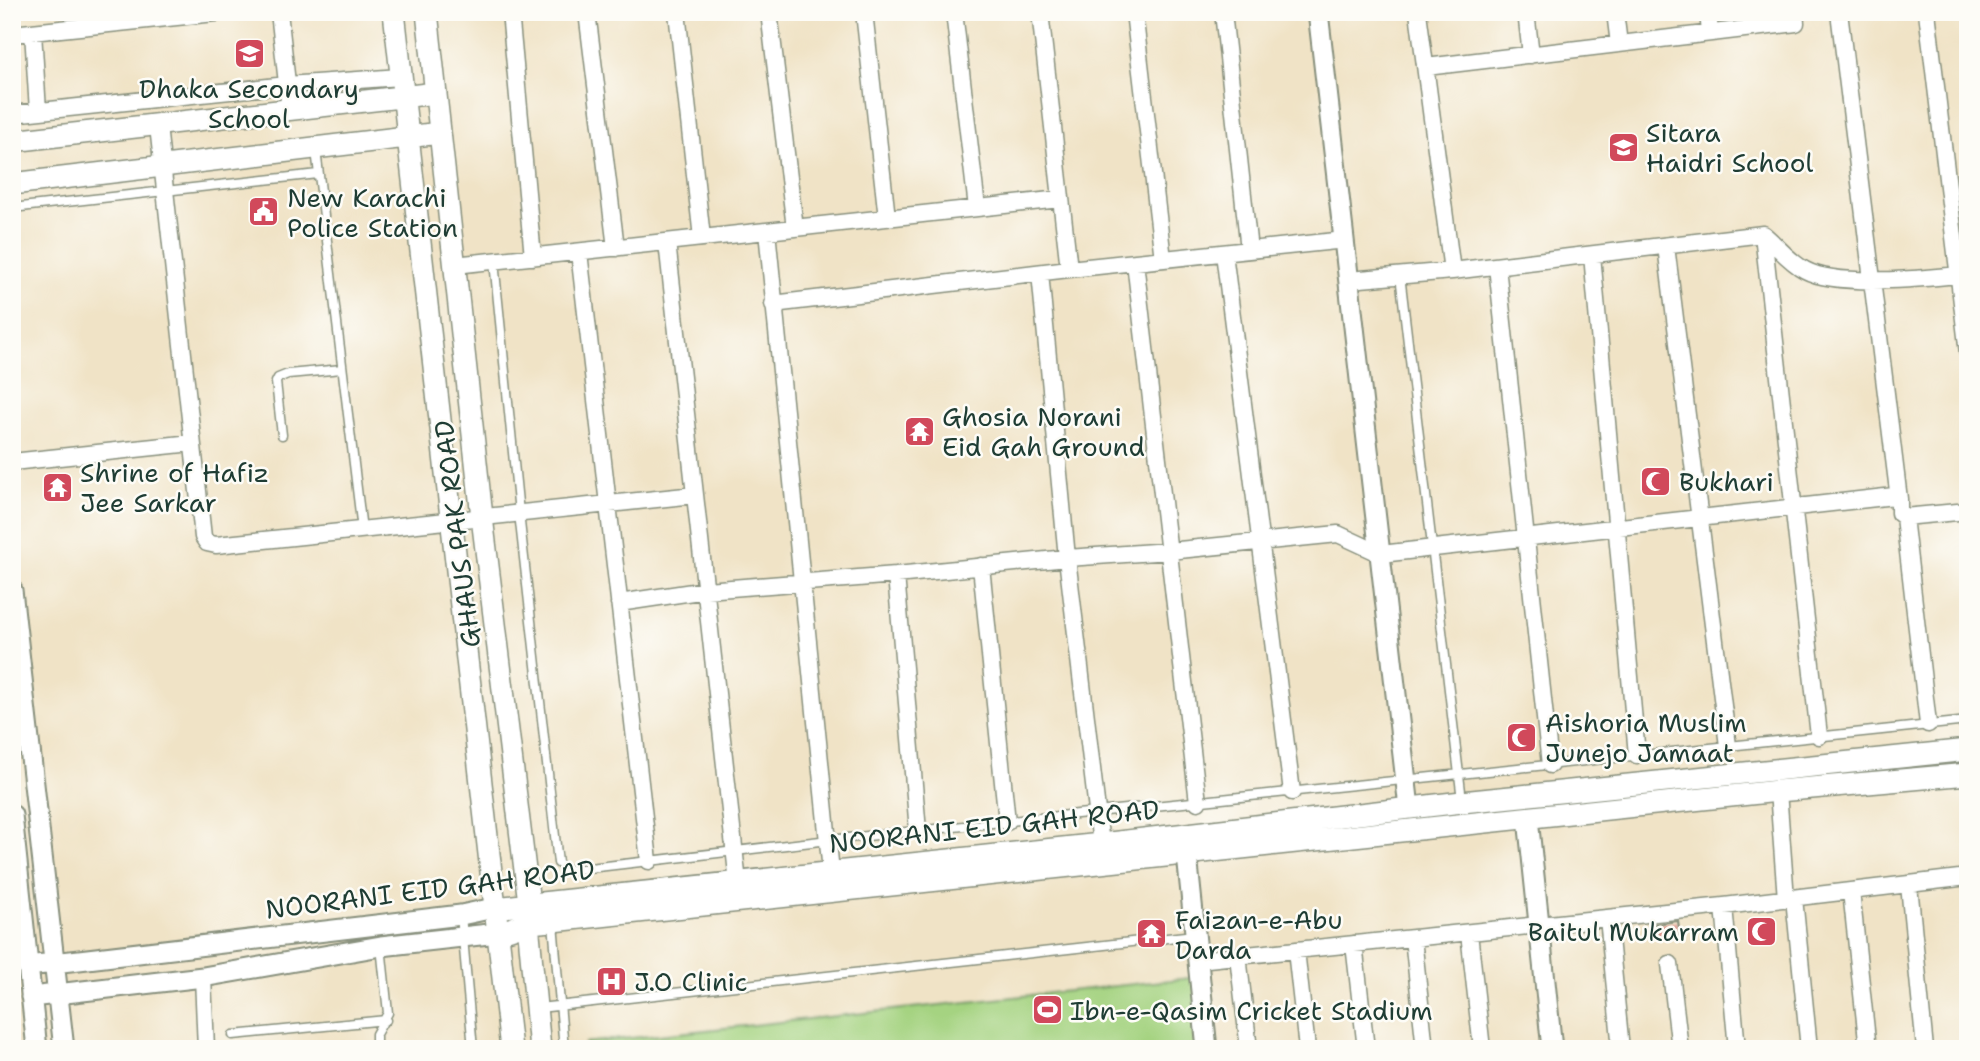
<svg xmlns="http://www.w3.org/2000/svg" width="1980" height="1061" font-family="'Shantell Sans',sans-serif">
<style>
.green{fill:#a5d381;stroke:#62885a;stroke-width:2}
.building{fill:#dc8f87}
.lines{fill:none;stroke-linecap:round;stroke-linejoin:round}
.service-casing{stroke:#88907d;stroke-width:11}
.minor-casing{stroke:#88907d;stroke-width:19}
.tertiary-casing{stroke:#88907d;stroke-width:23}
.secondary-casing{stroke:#88907d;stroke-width:24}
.service{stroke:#fff;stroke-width:8}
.minor{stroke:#fff;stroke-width:16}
.tertiary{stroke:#fff;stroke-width:19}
.secondary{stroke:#fff;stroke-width:21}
.labels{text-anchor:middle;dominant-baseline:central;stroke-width:5;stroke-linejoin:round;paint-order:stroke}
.poi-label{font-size:26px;fill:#1f3d34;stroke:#fdfcf7;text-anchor:start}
.street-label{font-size:26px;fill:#1f3d34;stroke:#fdfcf7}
</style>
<rect width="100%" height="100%" fill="#fdfcf7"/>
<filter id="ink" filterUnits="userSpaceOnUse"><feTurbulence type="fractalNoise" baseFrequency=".0143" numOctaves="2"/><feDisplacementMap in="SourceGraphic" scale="14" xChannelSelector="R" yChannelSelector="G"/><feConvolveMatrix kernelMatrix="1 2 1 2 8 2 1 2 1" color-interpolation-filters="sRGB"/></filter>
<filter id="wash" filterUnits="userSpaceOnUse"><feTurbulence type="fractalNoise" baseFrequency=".00686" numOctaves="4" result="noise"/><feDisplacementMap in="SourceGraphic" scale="28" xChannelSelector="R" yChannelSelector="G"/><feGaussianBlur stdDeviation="1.57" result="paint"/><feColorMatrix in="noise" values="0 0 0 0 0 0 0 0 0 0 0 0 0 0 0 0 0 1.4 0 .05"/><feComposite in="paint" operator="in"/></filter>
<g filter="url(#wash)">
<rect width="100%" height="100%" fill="#f0e3c6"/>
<path class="green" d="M1199,977l8,72h-621l-1,-6z"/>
<g id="blocks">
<path class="building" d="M1678,921l2,15 -23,1 -2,-13z"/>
</g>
</g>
<g filter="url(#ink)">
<use href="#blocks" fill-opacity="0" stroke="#88907d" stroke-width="2"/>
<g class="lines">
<defs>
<path id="service" d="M316,150l46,380
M12,208l306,-34
M494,261l25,252 39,350 6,5 8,2 257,-30 1139,-119
M1400,275l62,525
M282,435l-6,-53 2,-4 10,-4 54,-5
M461,915l12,134
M553,923l11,126
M539,1008l655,-73
M233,1035l153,-15
M376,1049v-15l12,-21 -7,-67"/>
<path id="minor" d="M279,12l11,98
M510,12l23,245
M587,12l29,236
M677,12l25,226
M769,12l26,216
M864,12l23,206
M954,12l23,196
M1040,12l29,257
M1134,12l29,247
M1223,12l26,238
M1418,12l34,259
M1526,12l5,43
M1615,12l4,32
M1708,12l2,21
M1839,12l60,487
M1927,12l41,341
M33,32l5,79
M12,34l213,-22
M1426,67l370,-44 -1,-11
M12,114l275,-29 113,-8
M158,126l45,411 4,6 9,2 479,-50
M767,231l64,641
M1763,234l56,502
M667,242l71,641
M1666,246l62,500
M579,252l70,609
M1224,253l68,539
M1592,255l45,500
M1135,262l63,540
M455,265l605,-66
M1497,266l53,499
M1040,273l27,285 34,286
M1349,280l103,-9 311,-37c15,12 25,27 42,36 33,18 124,8 163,4
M773,304l296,-35 276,-29
M12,462l180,-19
M1904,517l24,207
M981,566l26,256
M896,575l22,256
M619,603l87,-13 190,-15 171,-17 102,-7 169,-17 43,20 513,-58 5,3v14l5,4 64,-6
M1778,791l8,108
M1909,885l16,164
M1851,891l17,158
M1794,898l15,151
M1724,906l13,143
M1608,918l13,131
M1469,933l13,116
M1413,938l12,111
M1354,944l12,105
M1296,950l11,99
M1238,956l11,93
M1198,960l526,-54 244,-29
M1670,964l10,85
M203,977l3,72"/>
<path id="tertiary" d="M1318,12l91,796
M12,590l52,459
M12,815l25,234
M1528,818l24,231
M1187,855l20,194
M28,966l433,-51 33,-7
M31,997l172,-20 178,-31 117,-13"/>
<path id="secondary" d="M394,12l117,1037
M427,12l55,505 47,386 -1,20 12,126
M12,141l424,-48
M12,184l428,-51
M494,908l607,-64 361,-42 506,-52
M498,933l30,-10 25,-2 1225,-130 190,-17"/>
</defs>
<use href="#service" class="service-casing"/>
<use href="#minor" class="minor-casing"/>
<use href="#tertiary" class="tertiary-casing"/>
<use href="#secondary" class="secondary-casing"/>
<use href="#service" class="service"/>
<use href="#minor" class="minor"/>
<use href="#tertiary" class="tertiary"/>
<use href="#secondary" class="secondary"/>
</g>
</g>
<defs>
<symbol id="school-square" viewBox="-11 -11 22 22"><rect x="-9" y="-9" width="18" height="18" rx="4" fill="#d1495b" stroke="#fdfcf7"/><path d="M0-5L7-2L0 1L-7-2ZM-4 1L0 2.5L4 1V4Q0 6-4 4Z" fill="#fff"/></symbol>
<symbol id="civic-square" viewBox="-11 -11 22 22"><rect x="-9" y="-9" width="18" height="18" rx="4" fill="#d1495b" stroke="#fdfcf7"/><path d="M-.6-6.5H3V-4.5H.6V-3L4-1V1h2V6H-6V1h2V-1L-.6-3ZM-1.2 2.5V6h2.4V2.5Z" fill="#fff"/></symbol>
<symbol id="temple-square" viewBox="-11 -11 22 22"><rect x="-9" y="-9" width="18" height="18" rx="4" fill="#d1495b" stroke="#fdfcf7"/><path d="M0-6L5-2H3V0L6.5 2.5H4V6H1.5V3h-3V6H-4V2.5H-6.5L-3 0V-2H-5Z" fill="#fff"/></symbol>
<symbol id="mosque-square" viewBox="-11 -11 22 22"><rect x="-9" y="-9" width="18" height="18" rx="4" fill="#d1495b" stroke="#fdfcf7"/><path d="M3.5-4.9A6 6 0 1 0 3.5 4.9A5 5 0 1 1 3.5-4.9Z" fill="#fff"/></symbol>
<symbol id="hospital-square" viewBox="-11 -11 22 22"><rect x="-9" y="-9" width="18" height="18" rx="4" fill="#d1495b" stroke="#fdfcf7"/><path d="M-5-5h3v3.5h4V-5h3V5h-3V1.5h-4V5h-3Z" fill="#fff"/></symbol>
<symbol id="stadium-square" viewBox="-11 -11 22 22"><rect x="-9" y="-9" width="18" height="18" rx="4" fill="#d1495b" stroke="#fdfcf7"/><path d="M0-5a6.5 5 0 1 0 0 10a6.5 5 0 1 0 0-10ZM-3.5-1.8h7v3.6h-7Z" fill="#fff"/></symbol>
</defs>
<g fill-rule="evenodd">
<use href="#school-square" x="232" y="36" width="35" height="35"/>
<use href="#school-square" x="1606" y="130" width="35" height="35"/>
<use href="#civic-square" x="246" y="194" width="35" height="35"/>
<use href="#temple-square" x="902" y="414" width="35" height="35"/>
<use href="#mosque-square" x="1638" y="464" width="35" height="35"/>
<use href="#temple-square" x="40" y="470" width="35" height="35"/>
<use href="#mosque-square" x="1504" y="720" width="35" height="35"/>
<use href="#mosque-square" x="1744" y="914" width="35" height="35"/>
<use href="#temple-square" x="1134" y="916" width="35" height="35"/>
<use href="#hospital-square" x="594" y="964" width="35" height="35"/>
<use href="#stadium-square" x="1030" y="992" width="35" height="35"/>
</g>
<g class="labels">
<g class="poi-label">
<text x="249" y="88" text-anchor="middle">Dhaka Secondary<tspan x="249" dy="30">School</tspan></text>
<text x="1646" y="132">Sitara<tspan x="1646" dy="30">Haidri School</tspan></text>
<text x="287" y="197">New Karachi<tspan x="287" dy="30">Police Station</tspan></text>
<text x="942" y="416">Ghosia Norani<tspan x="942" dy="30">Eid Gah Ground</tspan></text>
<text x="80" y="472">Shrine of Hafiz<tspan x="80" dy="30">Jee Sarkar</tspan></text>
<text x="1679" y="481">Bukhari</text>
<text x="1545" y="722">Aishoria Muslim<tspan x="1545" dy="30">Junejo Jamaat</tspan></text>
<text x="1175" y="919">Faizan-e-Abu<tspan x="1175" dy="30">Darda</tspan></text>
<text x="1739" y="931" text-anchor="end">Baitul Mukarram</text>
<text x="634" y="981">J.O Clinic</text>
<text x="1070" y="1010">Ibn-e-Qasim Cricket Stadium</text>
</g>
<g class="street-label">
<text transform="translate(457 534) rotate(-97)">GHAUS PAK ROAD</text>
<text transform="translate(994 826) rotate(-6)">NOORANI EID GAH ROAD</text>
<text transform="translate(430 889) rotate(-7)">NOORANI EID GAH ROAD</text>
</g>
</g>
<rect width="1980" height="1061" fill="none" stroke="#fdfcf7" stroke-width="42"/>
</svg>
